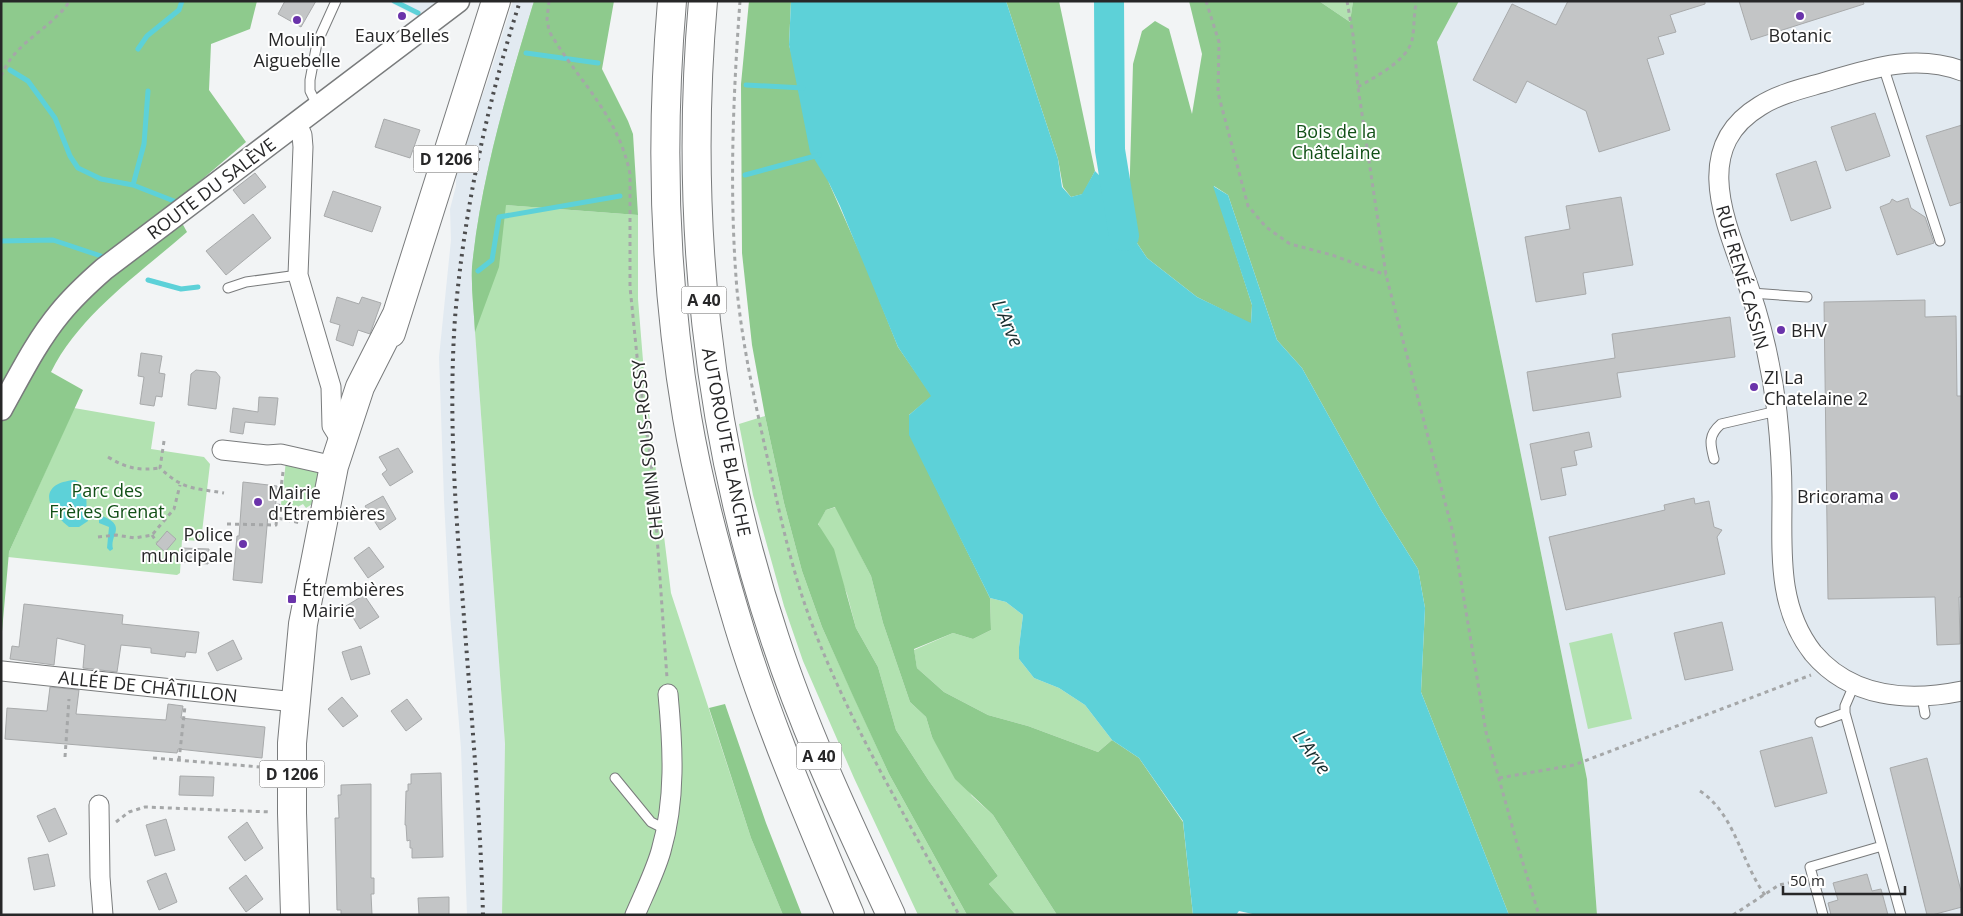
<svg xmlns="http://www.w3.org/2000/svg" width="1963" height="916" font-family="'Open Sans',sans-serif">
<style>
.built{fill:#e2eaf1}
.green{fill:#b2e2b1}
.forest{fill:#8eca8d}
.water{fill:#5dd1d8}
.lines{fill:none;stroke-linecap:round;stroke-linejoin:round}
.stream{stroke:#5dd1d8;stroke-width:5}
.river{stroke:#5dd1d8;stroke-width:30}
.building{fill:#c3c5c6;stroke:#a8aaab}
.service-casing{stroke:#797b7c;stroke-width:11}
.minor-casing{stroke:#797b7c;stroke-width:21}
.tertiary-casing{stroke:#797b7c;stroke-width:25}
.primary-casing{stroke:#797b7c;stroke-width:30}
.motorway-casing{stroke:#797b7c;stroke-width:30}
.path{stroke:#a5a7a8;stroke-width:3;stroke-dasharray:4 4;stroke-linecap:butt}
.service{stroke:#fff;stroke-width:9}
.minor{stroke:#fff;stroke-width:19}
.tertiary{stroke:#fff;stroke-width:22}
.primary{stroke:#fff;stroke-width:28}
.motorway{stroke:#fff;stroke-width:28}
.rail{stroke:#4d4d4e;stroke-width:4;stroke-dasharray:2.5 5;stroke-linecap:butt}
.poi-dot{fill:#6a33aa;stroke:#fff;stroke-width:2}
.labels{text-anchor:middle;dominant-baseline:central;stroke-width:4;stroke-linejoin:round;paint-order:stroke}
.shield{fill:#fff;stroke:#686868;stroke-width:1}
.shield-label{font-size:16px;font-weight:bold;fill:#272728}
.poi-label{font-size:18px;fill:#272728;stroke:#fff;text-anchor:start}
.park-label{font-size:18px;fill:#125017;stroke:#fff}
.street-label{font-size:18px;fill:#272728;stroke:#fff}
.water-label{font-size:19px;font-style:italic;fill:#192e2f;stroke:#fff}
</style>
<rect width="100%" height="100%" fill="#f2f4f5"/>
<path class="built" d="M387,1h52l-20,16z
M513,1h21l-22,73 -29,117 -11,78 3,63 30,412 -3,171h-35l-6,-167 -11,-134 -6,-114 -5,-143 12,-117 -1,-31 6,-23v-18l32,-88z
M1459,1h503v914h-365l-10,-136 -150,-738z"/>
<path class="green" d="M534,1l-28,204 132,10v84l6,74 27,220 80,245 32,77h-281l3,-171 -30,-412c-1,-21 -4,-44 -3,-65 9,-90 36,-179 62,-266z
M1319,1h34l-3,21z
M74,408l81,14 -4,27 53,8 6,7 -9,77 -19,-1 -2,33 -3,2 -169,-18 1,-5z
M765,416l19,87 18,68 20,56 67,147 78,141h-49l-64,-137 -51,-117 -19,-55 -31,-111 -14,-71z
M286,461l37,8 -6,32 -11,7 -3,-4 -11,6 -2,-4 -6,3 -3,-5z
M836,507l35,69 12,47 27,79 16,15 6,20 40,59 21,19 64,100h-41l-27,-31 9,-8 -69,-95 -33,-51 -18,-63 -22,-39 -9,-34 -29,-71 8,-13z
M990,598l16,4 17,13 -4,32v12l15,19 25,10 26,17 27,35 -14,12 -70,-26 -40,-11 -44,-23 -27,-24 -3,-18 39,-17 20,6 18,-9z
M1612,633l20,86 -44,10 -19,-86z"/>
<path class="forest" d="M1,1h256l-7,28 -39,15 -2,46 37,52 -74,63 15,27c-48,42 -107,82 -136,140l32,18 -74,162 -8,91z
M534,1h80l-12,68 26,52 5,13 5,81 -132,-10 -7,62 -24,65c-1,-21 -4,-44 -3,-65 9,-90 36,-179 62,-266z
M749,1h42l-2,44 40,138 38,86 31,78 34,49 -23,19 1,20 80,163 1,32 -18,9 -20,-6 -39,16 3,19 27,24 44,23 40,11 70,26 14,-12 27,18 44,64 10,93h-136l-64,-100 -38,-36 -23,-42 -6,-20 -16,-15 -27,-79 -12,-47 -36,-69 -9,3 -8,14 16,25 22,79 22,39 18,63 33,51 69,95 -9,8 27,31h-49l-78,-141 -36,-78 -31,-69 -20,-56 -18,-68 -19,-87 -13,-71 -10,-92 -1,-169z
M1006,1h53l36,170 -12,23 -12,3 -8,-10 -5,-28z
M1189,1h130l31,21 3,-21h106l-22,41 150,737 10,136h-88l-88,-223 4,-84 -7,-39 -37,-59 -79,-142 -25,-28 -49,-145 -14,-9 38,119 -1,19 -54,-27 -50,-39 -16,-24 -2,-28 4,-142 9,-33 13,-10 14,8 23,85 10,-60z
M725,704l41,119 36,92h-19l-32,-77 -42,-130z"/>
<path class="water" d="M791,1h215l52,158 4,28 9,10 11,-3 13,-23 34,35 2,28 16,24 50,39 54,26 1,-18 -39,-119 15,9 49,145 25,28 79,142 37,59 7,39 -4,84 88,223h-252l-18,-4 -3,4h-43l-10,-94 -44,-63 -27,-18 -27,-35 -26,-17 -25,-10 -15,-19v-12l4,-32 -17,-13 -16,-4 -81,-163v-20l22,-19 -33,-49 -58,-141 -11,-23 -19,-31 -21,-107z
M75,480c17,9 9,26 13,41l-9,6h-10c-24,-19 -31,-44 6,-47z
M102,516c26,10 7,19 11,33l-3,2 -3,-3 2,-21 -10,-4v-6z"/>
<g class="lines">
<path class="stream" d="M394,1l24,12
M138,49l9,-13 32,-26 3,-9
M526,53l72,10
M10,70l18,11 27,37 15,38 8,12 23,11 32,6
M746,85l57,3
M148,91l-4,53 -11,41 46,18
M745,175l74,-20
M1,241l52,-1 48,16
M478,271l14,-11 7,-43 121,-21
M148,280l33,9 17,-2"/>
<path class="river" d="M1109,1l1,149 14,86"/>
</g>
<path class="building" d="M285,1h31l-15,26 -23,-13z
M1568,1h137v3l-35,11 6,17 -18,5 6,17 -17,5 23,71 -71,22 -13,-41 -59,-30 -11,22 -43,-23 39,-76 44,21z
M1739,1h124l1,3 -113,36z
M1875,113l15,43 -44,15 -15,-44z
M384,119l36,11 -10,28 -35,-11z
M1962,125v77l-12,4 -24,-70z
M1816,161l15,47 -40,13 -15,-47z
M255,173l11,14 -22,17 -11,-14z
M333,191l48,16 -9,25 -48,-16z
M1621,197l12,68 -50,8 3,21 -50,8 -11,-65 45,-8 -4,-23z
M1908,198l3,10 14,9 9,26 -37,12 -17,-48 10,-4 2,-4 5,3z
M253,214l18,24 -45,37 -20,-24z
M337,297l22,7 3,-7 19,6 -11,31 -12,-4 -5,16 -17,-6 4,-15 -10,-3z
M1925,300v17l31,-1 1,80h5v201h-3l1,47 -23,1 -2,-48 -107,2 -4,-297z
M1730,317l5,40 -118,16 4,24 -88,14 -6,-39 88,-14 -3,-24z
M141,353l21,3 -3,17 6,1 -3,23 -6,-1 -2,10 -14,-2 4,-27 -6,-1z
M196,370l20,2 4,5 -4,32 -28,-4 3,-31z
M259,397l19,1 -3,27 -30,-3 -2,12 -13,-2 3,-24 25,4z
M1589,432l3,15 -18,4 3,14 -16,3 5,27 -25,5 -11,-56z
M398,448l15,24 -23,14 -8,-12 5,-4 -8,-13z
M243,482l34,4 -2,29h-7l-6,68 -29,-3 4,-44h2z
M383,496l13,23 -16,11 -15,-24z
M1694,498l1,6 14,-3 5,26 8,3 -5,7 8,37 -159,36 -17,-73 116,-27 -1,-5z
M167,531l9,8 -11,13 -9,-8z
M369,547l15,20 -16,11 -14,-20z
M182,548l27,1 -1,15 -27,-2z
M364,595l15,22 -19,12 -14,-23z
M24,604l99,11 -1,9 77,8 -3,21 -10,-1 -1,5 -34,-4v-5l-30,-3 -4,27 -34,-4 2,-23 -28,-7 -3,27 -44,-6 2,-13 7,1z
M1722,622l11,48 -48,10 -11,-47z
M233,640l9,19 -25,12 -9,-18z
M361,646l9,28 -19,6 -9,-28z
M50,687l29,3 -3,24 90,6 2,-16 15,2 -2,12 84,9 -3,31 -84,-9 -1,4 -172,-14 2,-31 40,3z
M342,697l16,19 -15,11 -15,-18z
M407,699l15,20 -16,12 -15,-20z
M1812,737l15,56 -52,14 -15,-56z
M1927,758l35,137v12l-30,8h-5l-37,-147z
M441,773l2,84 -31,1v-10h-2v-8l-3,1 -1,-16h-1l1,-34h2v-7h3v-10z
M180,776l34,1 -1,19 -34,-1z
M371,784v94h3v16h-3l1,21h-31v-5h-4l-2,-92h4l-1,-23h3v-10z
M55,808l12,26 -18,8 -12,-26z
M166,819l9,31 -20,6 -9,-31z
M247,822l16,26 -18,13 -17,-24z
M48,854l7,32 -21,4 -6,-32z
M166,873l11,29 -18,8 -12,-29z
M1867,874l5,17 9,-2 7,26h-57l-3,-12 10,-3 -5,-17z
M246,875l17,24 -17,13 -17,-24z
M449,897v18h-30l-1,-17z"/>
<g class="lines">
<defs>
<path id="service" d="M1883,66l57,175
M318,107l-8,-16v-11l7,-37 19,-42
M228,288l18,-6 52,-7
M1751,293l56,4
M1714,459c-4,-15 -6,-24 7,-35l56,-13
M1854,685l-9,21v7l56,202
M1922,697l3,17
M1820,722l25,-9
M615,778l36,44 16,8
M1823,915l-13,-48 72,-21"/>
<path id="minor" d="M1962,71c-48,-18 -93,-2 -140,12 -21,6 -43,11 -62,23 -73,44 -31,123 -10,185 13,38 22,80 27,121 3,28 5,57 5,85 0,55 -5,110 31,156 38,45 95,49 149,38
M297,124l5,11 1,12 -5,128 33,112 1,39 5,8 7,4
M222,450l45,5 14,-1 53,12
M2,671l293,31
M99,805l1,72 3,38
M635,915c9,-21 20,-43 26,-64 15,-52 12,-104 7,-157"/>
<path id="tertiary" d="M1,409c18,-32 35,-67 59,-96 13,-16 28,-30 44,-44l354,-268"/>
<path id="primary" d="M391,333l105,-332
M295,915l-3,-102v-70l11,-119 31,-158 26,-79 36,-71"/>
<path id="motorway" d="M672,1c-12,138 -8,279 15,416 11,65 28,129 47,193 30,104 74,205 116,305
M703,1c-19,215 4,434 72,638 31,95 74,185 116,276"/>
</defs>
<use href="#service" class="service-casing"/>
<use href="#minor" class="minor-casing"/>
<use href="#tertiary" class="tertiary-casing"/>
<use href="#primary" class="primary-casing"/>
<use href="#motorway" class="motorway-casing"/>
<path class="path" d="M549,1l-2,18 2,12c29,50 69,83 81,143v113l8,79 15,113 14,199
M740,1c-7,96 -11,193 -3,289 6,59 19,117 32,175 12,55 24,110 44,162 39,101 95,193 146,288
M1206,1l13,41 -1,51 30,113 18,21 24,17 42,11 54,20
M1347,1l6,34 5,52 28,188 67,258 33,199 32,115 21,68
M1,76c12,-29 36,-40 56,-60 5,-4 9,-10 13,-15
M1358,87c17,-10 50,-27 54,-47 3,-13 1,-27 5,-39
M164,441l-4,27c23,22 34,20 64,25
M108,457c18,11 31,14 52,11
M283,472l-6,46 24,5
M288,520l16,-9
M227,524l49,1 1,-7
M152,535l5,7
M98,537l18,-2 19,3 17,-3 22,-26 6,-24
M65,757l4,-58
M153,758l119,10
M179,760l6,-54
M1499,778l75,-13 237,-90
M1700,791c35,23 41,71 65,104
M116,822l13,-10 16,-5 126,5
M1733,915l46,-30 24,-5"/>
<use href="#service" class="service"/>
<use href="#minor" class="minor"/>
<use href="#tertiary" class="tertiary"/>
<use href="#primary" class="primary"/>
<use href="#motorway" class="motorway"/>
<path class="rail" d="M483,915c-3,-113 -14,-225 -22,-338 -7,-85 -12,-173 -6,-259 9,-108 32,-214 65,-317"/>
</g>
<g class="poi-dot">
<circle cx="402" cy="16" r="5"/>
<circle cx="1800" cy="16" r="5"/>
<circle cx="297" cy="20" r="5"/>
<circle cx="1781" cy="330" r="5"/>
<circle cx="1754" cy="387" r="5"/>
<circle cx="1894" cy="496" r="5"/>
<circle cx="258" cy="502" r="5"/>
<circle cx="243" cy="544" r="5"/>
<rect x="287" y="594" width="10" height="10" rx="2.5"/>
</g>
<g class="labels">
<g class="shield">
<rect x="413.5" y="145.5" width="65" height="27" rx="4"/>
<rect x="681.5" y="286.5" width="45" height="27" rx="4"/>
<rect x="796.5" y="742.5" width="45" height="27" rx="4"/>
<rect x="259.5" y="760.5" width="65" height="27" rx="4"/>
</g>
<g class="shield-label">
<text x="446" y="159">D 1206</text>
<text x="704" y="300">A 40</text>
<text x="819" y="756">A 40</text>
<text x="292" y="774">D 1206</text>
</g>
<g class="poi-label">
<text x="402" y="35" text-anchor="middle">Eaux Belles</text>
<text x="1800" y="35" text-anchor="middle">Botanic</text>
<text x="297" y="39" text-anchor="middle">Moulin<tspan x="297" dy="21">Aiguebelle</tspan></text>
<text x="1791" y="330">BHV</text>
<text x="1764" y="377">ZI La<tspan x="1764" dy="21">Chatelaine 2</tspan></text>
<text x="268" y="492">Mairie<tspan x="268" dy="21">d'Étrembières</tspan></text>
<text x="1884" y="496" text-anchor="end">Bricorama</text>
<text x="233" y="534" text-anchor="end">Police<tspan x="233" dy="21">municipale</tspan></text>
<text x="302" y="589">Étrembières<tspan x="302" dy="21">Mairie</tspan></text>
</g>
<g class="park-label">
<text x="1336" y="131">Bois de la<tspan x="1336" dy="21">Châtelaine</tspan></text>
<text x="107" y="490">Parc des<tspan x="107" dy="21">Frères Grenat</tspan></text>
</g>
<g class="street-label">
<text transform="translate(211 188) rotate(-37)">ROUTE DU SALÈVE</text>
<text transform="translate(1743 277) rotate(74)">RUE RENÉ CASSIN</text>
<text transform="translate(727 442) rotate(79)">AUTOROUTE BLANCHE</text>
<text transform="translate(647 450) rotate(-96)">CHEMIN SOUS-ROSSY</text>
<text transform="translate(148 686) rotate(6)">ALLÉE DE CHÂTILLON</text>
</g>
<g class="water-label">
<text transform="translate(1008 323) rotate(66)">L'Arve</text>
<text transform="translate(1312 752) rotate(54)">L'Arve</text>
</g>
</g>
<rect width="1963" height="916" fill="none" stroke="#272728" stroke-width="5"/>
<path d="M1783 886v8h122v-8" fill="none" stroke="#272728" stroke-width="2.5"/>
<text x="1790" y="886" font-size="15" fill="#272728" stroke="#ffffff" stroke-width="4" paint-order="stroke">50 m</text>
</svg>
